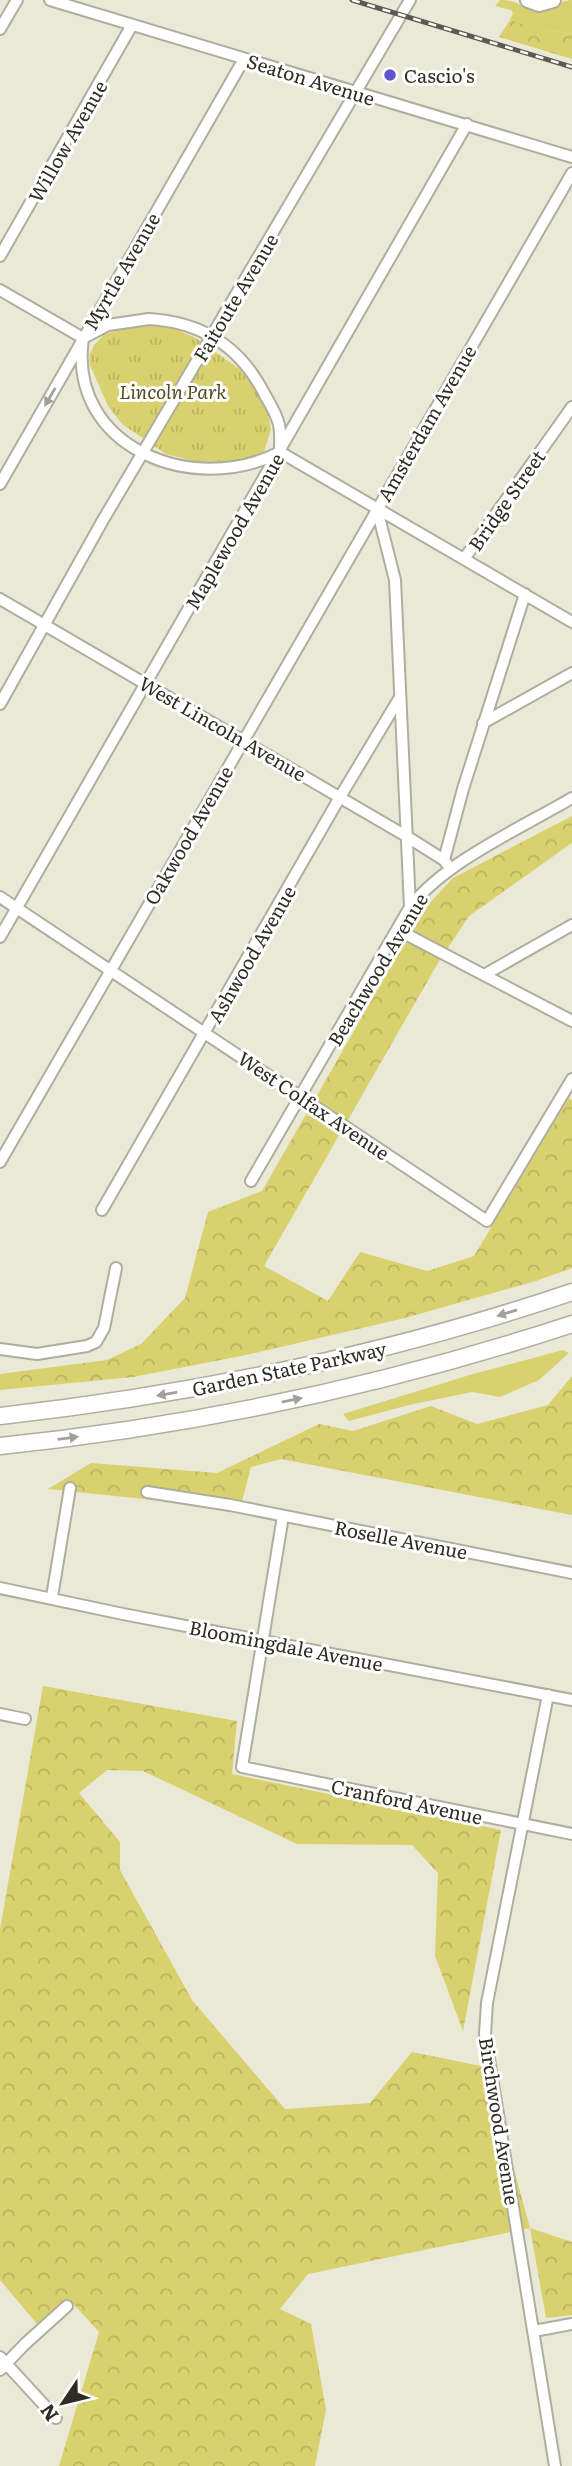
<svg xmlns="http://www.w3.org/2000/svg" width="572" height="2466" font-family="Literata,serif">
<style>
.grass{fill:#d9d06e}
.forest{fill:url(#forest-crowns)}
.park{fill:url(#park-tufts)}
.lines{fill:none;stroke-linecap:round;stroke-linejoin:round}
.minor-casing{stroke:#afae9e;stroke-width:14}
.major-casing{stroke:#afae9e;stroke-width:18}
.highway-casing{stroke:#afae9e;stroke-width:19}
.minor{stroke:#fff;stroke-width:10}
.major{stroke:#fff;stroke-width:14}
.highway{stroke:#fff;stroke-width:16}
.rail-casing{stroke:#5b5b52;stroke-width:5}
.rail{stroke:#fff;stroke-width:2.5;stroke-dasharray:8;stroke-linecap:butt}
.oneway{fill:#a0a09d}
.poi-dot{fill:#6252cb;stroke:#fff;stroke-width:2.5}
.labels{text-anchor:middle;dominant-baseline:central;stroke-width:6;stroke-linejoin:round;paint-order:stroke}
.poi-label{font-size:19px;fill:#2d2d26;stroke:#fff;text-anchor:start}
.street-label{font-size:19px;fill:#2d2d26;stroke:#fff}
.park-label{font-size:19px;font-style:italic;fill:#514d21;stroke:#fff}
</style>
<defs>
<pattern id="forest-crowns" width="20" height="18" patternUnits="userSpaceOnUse" patternTransform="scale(1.75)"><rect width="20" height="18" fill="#d9d06e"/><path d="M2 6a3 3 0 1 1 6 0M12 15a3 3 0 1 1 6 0" fill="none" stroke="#bbb35f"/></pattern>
<pattern id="park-tufts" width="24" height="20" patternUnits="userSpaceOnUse" patternTransform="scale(1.75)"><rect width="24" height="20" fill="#d9d06e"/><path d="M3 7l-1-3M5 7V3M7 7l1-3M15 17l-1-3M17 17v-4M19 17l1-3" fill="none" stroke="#bbb35f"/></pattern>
</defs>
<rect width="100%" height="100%" fill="#eae9d8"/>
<path class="grass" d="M500,0c20,0 23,10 39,10 13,0 21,-10 33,-10v34l-36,-6 -26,-8 3,-7 -2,-3 -16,-4z
M563,1350l6,3 -30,27 -39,17 -28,-5 -63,13 -60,16 -6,-7 130,-40z"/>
<path class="forest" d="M510,20l26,8 36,6v25l-73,-22z
M572,816v27l-103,73 -31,47 -174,303 64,35 32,-49 67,19 47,-15 95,-158 3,2v168l-36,13 -131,37 -159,37 -113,22 -133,13v-16l107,-14 34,-16 44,-46 23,-86 54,-21 162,-282 29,-31z
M572,1376v139l-291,-56 -30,8 -11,42 -192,-20 43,-26 126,10 102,-49 34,7 78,-25 46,18 71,-19z
M43,1686l194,35 -5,53 269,56 -38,201 -28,-75 3,-83 -26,-28 -115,-1 -154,-73 -36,-1 -28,23 41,49v28l72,130 93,109 85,-6 42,-51 74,15 44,161 42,14v73l-26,3 -16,-90 -222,46 -28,35 31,15 15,86 -11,56h-256l40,-134 -30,-33 -31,26 -38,-45v-351z"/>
<path class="park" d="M165,325l31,13 49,35 13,17 9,19 4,20 -7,23 -10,8 -43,5 -45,-11 -44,-30 -14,-18 -18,-41 -1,-10 6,-11 10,-10 28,-8z"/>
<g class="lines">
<defs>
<path id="minor" d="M50,0l522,157
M0,29l17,-29
M0,256l132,-231
M0,290l83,48
M149,319c53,3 92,28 116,76 5,9 12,20 14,30 2,8 1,19 1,27 -86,45 -213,-4 -197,-114l25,-13z
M280,452l292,170
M0,484l244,-425
M377,509l18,71 15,327
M464,559l108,-152
M0,599l406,237 38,24
M0,704l103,-184 307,-520
M483,723l89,-50
M447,864l-3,-4 19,-71 62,-195
M0,897l487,324 85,-142
M398,930l174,91
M0,937l467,-813
M484,975l88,-50
M0,1162l572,-989
M251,1181l159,-274c36,-46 111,-79 162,-109
M102,1210l238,-413 60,-100
M0,1349l37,5 50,-8 9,-4 8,-14 12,-60
M147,1492l83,13 342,68
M283,1516l-41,251 330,67
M0,1588l123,26 449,86
M52,1597l18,-109
M548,1695l-61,308 -2,31 70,432
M0,1714l25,5
M534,2331l38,-7
M0,2357l56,61
M0,2370l25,-26 42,-38"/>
<path id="major" d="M528,0l11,4 14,-4"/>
<path id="highway" d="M0,1416c195,-22 386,-61 572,-124
M0,1446c194,-20 387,-61 572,-122"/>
</defs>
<use href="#minor" class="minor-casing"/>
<use href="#major" class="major-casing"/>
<use href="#highway" class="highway-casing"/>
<use href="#minor" class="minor"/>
<use href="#major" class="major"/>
<use href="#highway" class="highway"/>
<defs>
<path id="rail" d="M352,0l220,67"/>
</defs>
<use href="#rail" class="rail-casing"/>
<use href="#rail" class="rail"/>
</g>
<defs><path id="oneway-solid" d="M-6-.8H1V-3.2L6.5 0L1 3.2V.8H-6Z" transform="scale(1.75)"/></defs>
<g class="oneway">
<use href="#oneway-solid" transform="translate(50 397) rotate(120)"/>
<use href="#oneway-solid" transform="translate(507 1313) rotate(163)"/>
<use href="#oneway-solid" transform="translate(167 1394) rotate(170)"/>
<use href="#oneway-solid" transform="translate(292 1400) rotate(-12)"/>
<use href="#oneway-solid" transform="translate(68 1438) rotate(-7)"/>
</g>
<circle class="poi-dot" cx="390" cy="75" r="7"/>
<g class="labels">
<g class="poi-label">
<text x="404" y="75">Cascio's</text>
</g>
<g class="street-label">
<text transform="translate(311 79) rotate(17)">Seaton Avenue</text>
<text transform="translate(67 141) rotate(-60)">Willow Avenue</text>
<text transform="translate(121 271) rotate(-60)">Myrtle Avenue</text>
<text transform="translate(235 297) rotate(-59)">Faitoute Avenue</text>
<text transform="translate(426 423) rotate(-60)">Amsterdam Avenue</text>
<text transform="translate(506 500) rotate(-55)">Bridge Street</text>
<text transform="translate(234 531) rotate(-60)">Maplewood Avenue</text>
<text transform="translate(223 728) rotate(30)">West Lincoln Avenue</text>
<text transform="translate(188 835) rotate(-60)">Oakwood Avenue</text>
<text transform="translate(251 954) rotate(-60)">Ashwood Avenue</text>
<text transform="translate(377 969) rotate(-59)">Beachwood Avenue</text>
<text transform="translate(314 1105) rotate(34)">West Colfax Avenue</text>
<text transform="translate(289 1368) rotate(-12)">Garden State Parkway</text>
<text transform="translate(401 1539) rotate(11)">Roselle Avenue</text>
<text transform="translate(286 1645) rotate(11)">Bloomingdale Avenue</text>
<text transform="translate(407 1801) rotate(12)">Cranford Avenue</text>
<text transform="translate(500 2121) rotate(81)">Birchwood Avenue</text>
</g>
<g class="park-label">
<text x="173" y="391">Lincoln Park</text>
</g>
</g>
<g transform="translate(63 2403) rotate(235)" stroke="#ffffff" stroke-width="5" paint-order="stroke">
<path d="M0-5L12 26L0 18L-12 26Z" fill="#2d2d26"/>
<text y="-10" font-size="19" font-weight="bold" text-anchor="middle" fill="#2d2d26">N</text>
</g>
</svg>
